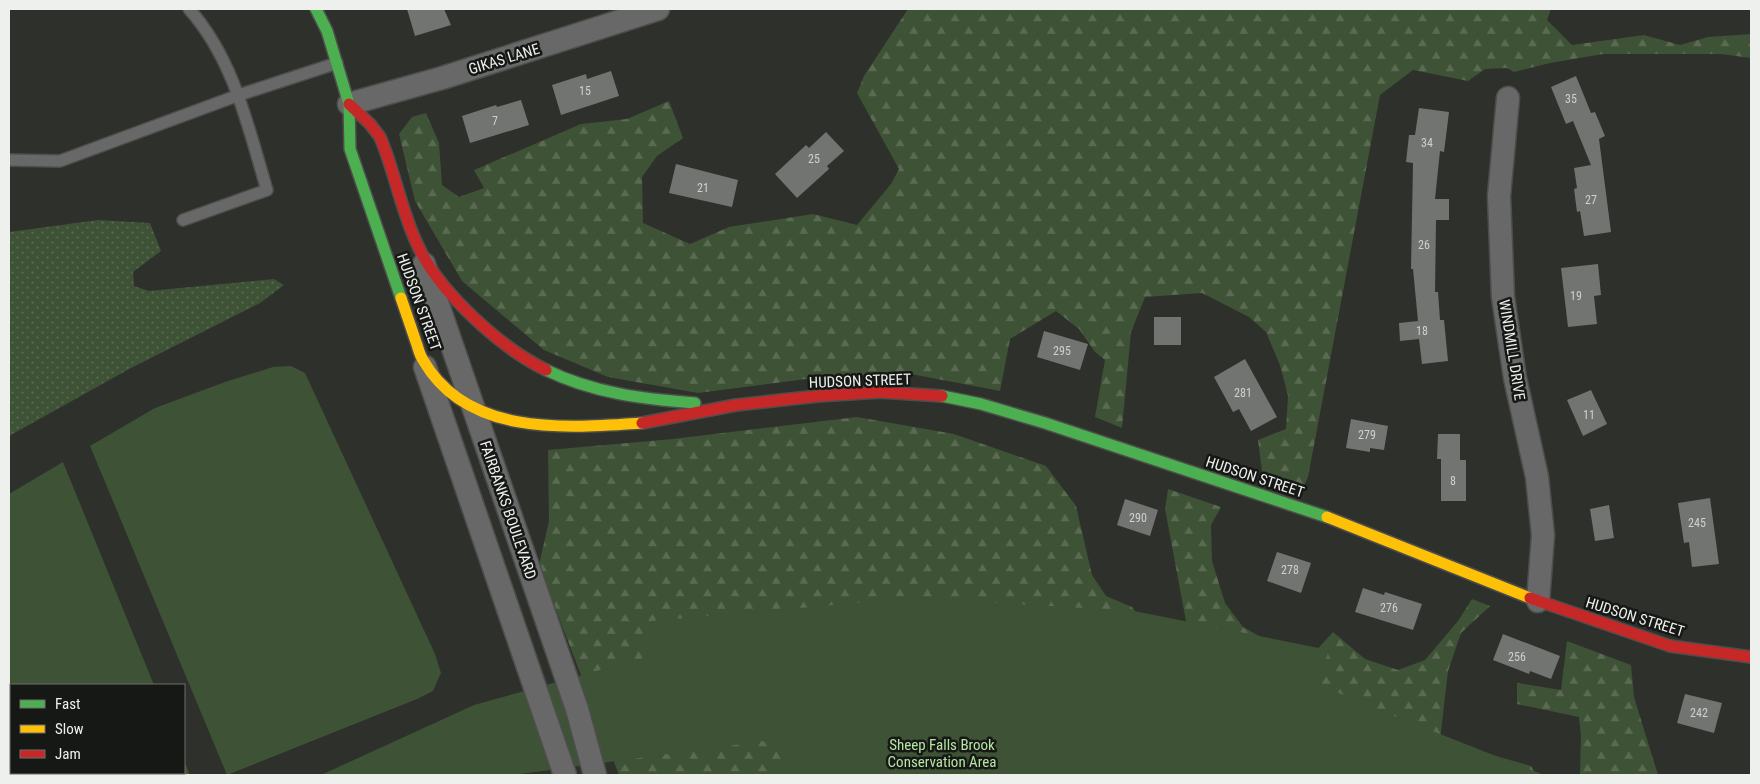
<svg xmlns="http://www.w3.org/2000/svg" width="1760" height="784" font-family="'Roboto Condensed',sans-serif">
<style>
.grass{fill:url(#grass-dots)}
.forest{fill:url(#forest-firs)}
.park{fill:#3e5235}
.building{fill:#727471}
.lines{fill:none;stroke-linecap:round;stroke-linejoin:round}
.lane-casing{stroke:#4d4e4c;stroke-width:14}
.street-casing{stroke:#4d4e4c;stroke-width:25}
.fast-casing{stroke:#4d4e4c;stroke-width:14}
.slow-casing{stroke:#4d4e4c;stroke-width:14}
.jam-casing{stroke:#4d4e4c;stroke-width:14}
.lane{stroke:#676867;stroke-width:11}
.street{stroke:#676867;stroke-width:22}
.fast{stroke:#4caf50;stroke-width:11}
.slow{stroke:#ffc107;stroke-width:11}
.jam{stroke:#c62828;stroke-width:11}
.labels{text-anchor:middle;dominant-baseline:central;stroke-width:5;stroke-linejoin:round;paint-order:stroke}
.number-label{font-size:12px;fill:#ced1cd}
.street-label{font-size:15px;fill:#edf0ec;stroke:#161816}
.park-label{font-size:15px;fill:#b5e5a2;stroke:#161816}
</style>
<defs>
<pattern id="grass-dots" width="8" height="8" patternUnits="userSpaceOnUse" patternTransform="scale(1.25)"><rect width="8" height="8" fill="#3e5235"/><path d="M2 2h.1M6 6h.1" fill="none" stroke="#5a6b52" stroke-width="1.8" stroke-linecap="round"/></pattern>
<pattern id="forest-firs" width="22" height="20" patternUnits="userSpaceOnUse" patternTransform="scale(1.25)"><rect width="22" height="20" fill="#3e5235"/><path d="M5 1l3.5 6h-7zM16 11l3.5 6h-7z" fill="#5a6b52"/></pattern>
</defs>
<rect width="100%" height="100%" fill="#2e302c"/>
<path class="grass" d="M98,220l52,3 11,28 -28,21 1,14 15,5 125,-12 10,6 -24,18 -129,65 -122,68v-204z"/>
<path class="forest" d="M908,9h643l-4,11 25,25 72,-10 36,10 28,-8 43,-3v24l-30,-4h-118l-53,9 -36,9 -7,-4 -22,1 -17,12 -55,-11 -33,25 -72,382 -5,11 -40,-10 -5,-38 28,-11 2,-33 -8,-31 -14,-33 -17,-15 -47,-24 -57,4 -14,35 -9,96 -27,-11 10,-57 -10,-8 -16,-23 -23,-18 -46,28 -10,52 -89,-17 -82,2 -131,17 -90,-16 -64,-27 -82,-69 -47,-80 -16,-67 13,-17 14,-4 13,30 3,42 17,12 25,-9 -10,-18 107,-46 46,-5 42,-18 14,37 -26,18 -15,21 1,46 47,21 39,-17 84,-13 44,11 34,-41 8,-15 -42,-76 7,-17z
M857,417l97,17 92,32 30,40 16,69 14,21 26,11 28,36 28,-11 -23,-123 3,-20 53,18 -10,18 1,36 13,42 18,24 43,24 27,3 20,-22 32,27 33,11 27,-10 33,-39 14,-22 18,7 -29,27 -13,38 -8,69 91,26 5,9h-917l-80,-210 10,-44 -1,-71 125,-11z
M1567,641l64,24 3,32 24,78h-78l1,-39 -2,-19 -62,-13v-21l44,7z"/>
<path class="park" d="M291,366l14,7 130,281 6,19 -8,18 -16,8 -190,76 -137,-329 65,-38 70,-26 48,-15z
M63,462l91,223h-143v88h173v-13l6,15h-181v-281z
M915,598l219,13 195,39 -12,34 80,33 147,58h-761l4,-37 -274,37h-192l153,-70 173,-48 4,-36z"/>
<path class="building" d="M407,9h37l7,16 -36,11z
M611,71l8,25 -58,19 -9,-30 34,-11 1,5z
M1576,76l15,37 4,-1 10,24 -6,3 12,93 -27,4 -4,-25 -3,1 -3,-23 3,-1 -3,-20 17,-3 -18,-44 -7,3 -15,-37z
M521,100l8,25 -59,18 -8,-27 34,-11 1,2z
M1419,108l30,4 -5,40 -4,-1 -5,48h14v21h-13l-1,72h3l2,28h4l4,41 -26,3 -3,-25 -19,2 -1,-18 19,-2 -5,-52h-2l2,-106 -7,-1 3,-27h6z
M826,132l18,19 -17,15 2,3 -32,29 -22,-24 31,-29 3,3z
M676,164l62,16 -6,27 -63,-14z
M1598,264l3,31 -7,1 3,28 -29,3 -7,-59z
M1154,317h27v28h-27z
M1044,331l44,13 -8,26 -43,-13z
M1245,359l32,58 -26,14 -12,-22 -6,3 -19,-35z
M1591,390l16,34 -24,12 -16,-36z
M1351,419l37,7 -4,24 -14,-2v4l-24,-4z
M1438,434h22v26h6v41h-25v-42h-4z
M1710,498l9,66 -27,3 -3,-25 -5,1 -6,-40z
M1125,499l33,11 -8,26 -33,-11z
M1609,505l5,33 -19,3 -5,-32z
M1277,552l34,11 -10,30 -34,-12z
M1363,588l21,7 1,-3 37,12 -9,26 -58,-18z
M1503,634l57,22 -9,23 -21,-8 -1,3 -36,-14z
M1685,694l37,9 -8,30 -37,-10z"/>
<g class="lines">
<defs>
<path id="lane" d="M9,160l51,1 179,-66 98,-32
M183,220l84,-30c-19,-63 -33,-131 -78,-181"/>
<path id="street" d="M1508,98l-9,98 4,101 12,81 22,99 6,58 -5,66
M349,104l93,-26 216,-69
M424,264l153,445 18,66
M425,367l140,408"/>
<path id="fast" d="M316,9l11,22 22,73 1,45 51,149
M546,370c47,23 97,29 149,33
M942,396l39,8 64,19 282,94"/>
<path id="slow" d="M401,298c5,15 10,29 15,44 2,5 3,12 7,18 44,77 143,68 219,63
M1327,517l203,81"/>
<path id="jam" d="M349,104l21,20 10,13c15,35 21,74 38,109 21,46 83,102 128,124
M642,423l94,-18 82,-9 62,-4 62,4
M1530,598l140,48 81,11"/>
</defs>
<use href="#lane" class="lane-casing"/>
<use href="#street" class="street-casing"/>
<use href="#fast" class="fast-casing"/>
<use href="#slow" class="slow-casing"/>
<use href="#jam" class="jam-casing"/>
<use href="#lane" class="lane"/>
<use href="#street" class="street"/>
<use href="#fast" class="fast"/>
<use href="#slow" class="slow"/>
<use href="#jam" class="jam"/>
</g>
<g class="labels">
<g class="number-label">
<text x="585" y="91">15</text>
<text x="1571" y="99">35</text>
<text x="495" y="121">7</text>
<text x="1427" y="143">34</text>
<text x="814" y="159">25</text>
<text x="703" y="188">21</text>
<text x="1591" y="200">27</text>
<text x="1424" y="245">26</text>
<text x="1576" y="296">19</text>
<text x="1422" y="331">18</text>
<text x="1062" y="351">295</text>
<text x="1243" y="393">281</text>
<text x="1589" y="415">11</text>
<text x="1367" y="435">279</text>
<text x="1453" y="481">8</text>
<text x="1138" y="518">290</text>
<text x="1697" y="523">245</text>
<text x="1290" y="570">278</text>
<text x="1389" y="608">276</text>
<text x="1517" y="657">256</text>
<text x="1699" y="713">242</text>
</g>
<g class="street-label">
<text transform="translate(504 59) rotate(-17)">GIKAS LANE</text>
<text transform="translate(419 302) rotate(70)">HUDSON STREET</text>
<text transform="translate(1512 350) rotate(81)">WINDMILL DRIVE</text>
<text transform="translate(860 381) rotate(-2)">HUDSON STREET</text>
<text transform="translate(1255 477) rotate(18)">HUDSON STREET</text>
<text transform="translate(508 510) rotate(71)">FAIRBANKS BOULEVARD</text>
<text transform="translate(1635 617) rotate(17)">HUDSON STREET</text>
</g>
<g class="park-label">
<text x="942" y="745">Sheep Falls Brook<tspan x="942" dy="17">Conservation Area</tspan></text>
</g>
</g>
<rect width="1760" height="784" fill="none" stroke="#edf0ec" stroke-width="20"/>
<rect x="10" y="684" width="175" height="90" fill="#161816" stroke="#6c6e6c"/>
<rect x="20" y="700" width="25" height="8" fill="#4caf50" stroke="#6c6e6c"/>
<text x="55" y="709" font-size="15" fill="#edf0ec">Fast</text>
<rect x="20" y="725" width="25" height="8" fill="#ffc107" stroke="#6c6e6c"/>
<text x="55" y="734" font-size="15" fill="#edf0ec">Slow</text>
<rect x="20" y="750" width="25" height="8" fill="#c62828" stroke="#6c6e6c"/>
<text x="55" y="759" font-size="15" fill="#edf0ec">Jam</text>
</svg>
